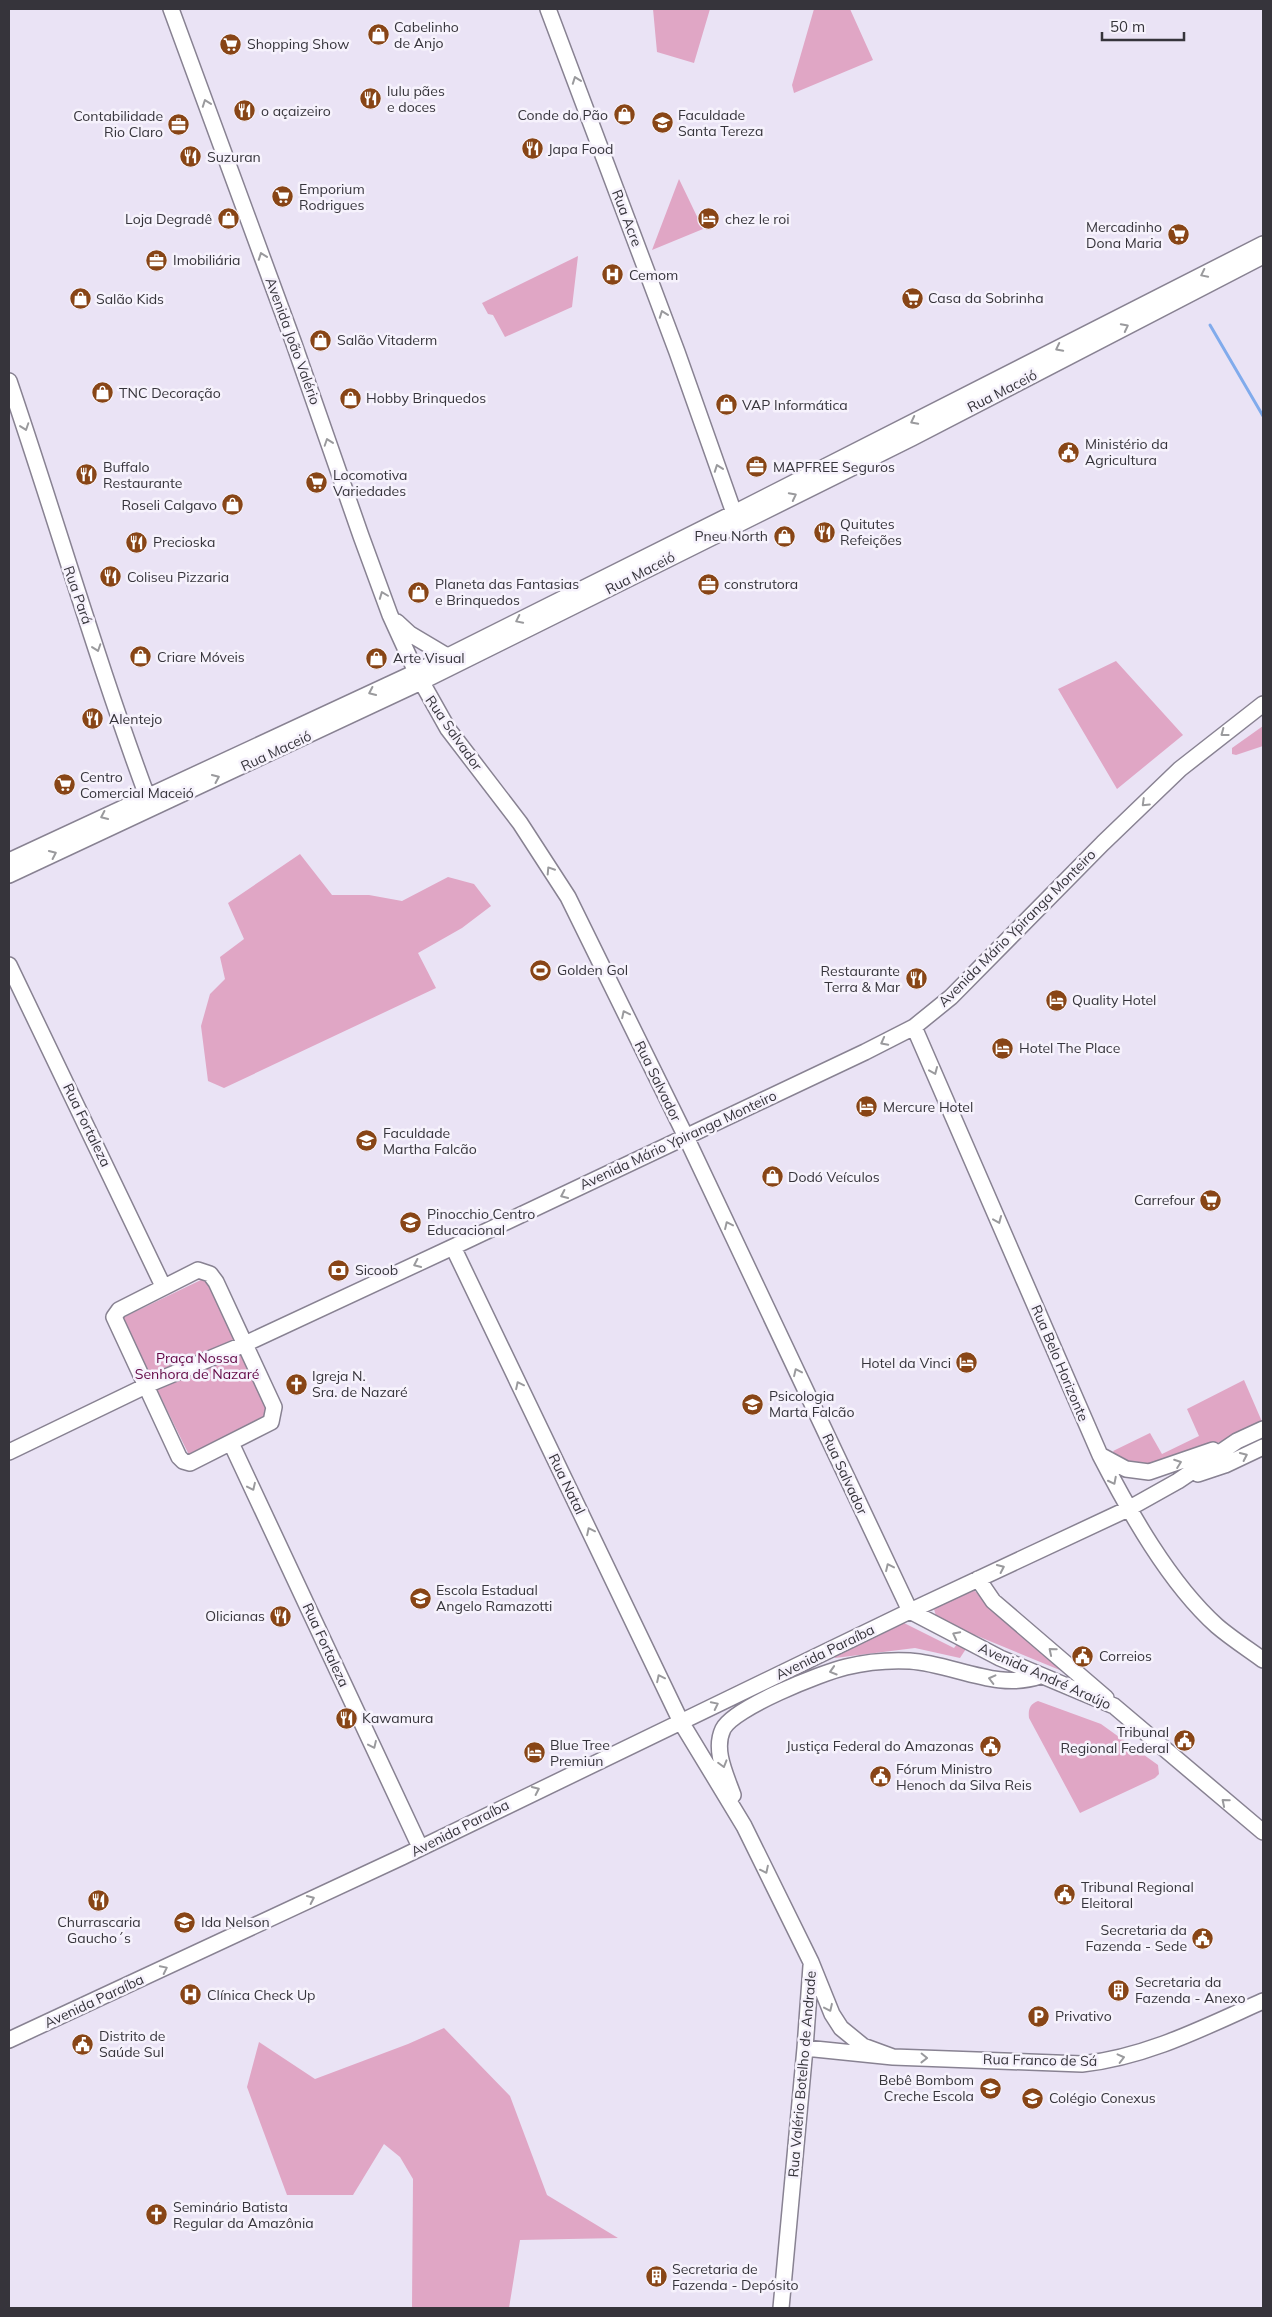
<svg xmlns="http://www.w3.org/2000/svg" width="1272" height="2317" font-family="Mulish,sans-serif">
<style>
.green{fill:#e0a6c5}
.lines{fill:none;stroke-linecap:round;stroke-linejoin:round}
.stream{stroke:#81abec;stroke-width:3}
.secondary-casing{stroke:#888292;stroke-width:18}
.secondary{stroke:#fff;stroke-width:15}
.oneway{stroke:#9a9a9d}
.labels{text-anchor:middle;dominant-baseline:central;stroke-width:5;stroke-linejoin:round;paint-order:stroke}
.poi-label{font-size:14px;fill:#36343b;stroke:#f6f2fc;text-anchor:start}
.street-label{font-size:14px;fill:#36343b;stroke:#f6f2fc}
.park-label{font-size:14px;fill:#620544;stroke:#f6f2fc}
</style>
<rect width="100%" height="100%" fill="#eae3f5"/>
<path class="green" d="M653,9h57l-16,54 -37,-11z
M814,9h36l23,51 -79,33 -2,-8z
M679,179l24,50 -51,21z
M578,256l-6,51 -67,30 -12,-22 -5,-1 -6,-11z
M1116,661l67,74 -66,54 -59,-100z
M1263,726v20l-27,9 -4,-1v-6z
M300,854l32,41h37l33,6 46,-24 26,7 17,22 -29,22 -44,25 18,35 -212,100 -16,-7 -7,-55 9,-32 15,-15 -5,-22 24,-18 -16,-36z
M205,1278l67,136 -83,41 -67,-137z
M1244,1380l19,44 -111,46 -30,-4 -9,-15 37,-18 12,21 37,-18 -12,-27z
M970,1587l97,84v2l-92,-38 -15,23 -45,-10 -80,10 -1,-4 70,-31 50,25 12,-16 -30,-16 -2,-7 1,-3z
M1038,1701l63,23 57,41 1,9 -4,4 -75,35 -51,-95c-1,-9 1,-14 9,-17z
M444,2028l66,68 37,99 71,43 -98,2 -11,68h-97l1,-129 -13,-22 -16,-13 -31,51h-66l-40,-108 12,-45 56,37 93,-35z"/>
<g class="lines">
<path class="stream" d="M1210,325l53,91"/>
<defs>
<path id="secondary" d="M171,9l122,332 68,195 29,79 26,57 32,57 72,94 48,74 118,240 224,474
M548,9l129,343 57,161
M9,381c48,141 89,284 141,423
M397,622l13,12 37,22
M9,861l407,-189 318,-159 529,-269
M9,875l412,-193 491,-244 351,-182
M9,965l154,321
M914,1027l186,428c29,56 69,128 117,171 14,12 31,23 46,34
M453,1247l228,475 63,104 67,136 21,52 9,14 22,18 30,11
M198,1270l12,4 6,8 58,125 -3,15 -81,41 -7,-2 -4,-4 -65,-140 5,-7z
M231,1443l189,404
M9,1452l145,-70 91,-38 208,-97 412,-195 49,-25 37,-30 152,-154 77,-74 83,-65
M1100,1455l26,14 23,3 64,-22
M1198,1474l27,-9 38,-18
M978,1579l15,22 113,97
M910,1611l90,47 114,48 149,126
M733,1795c-7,-20 -20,-45 -10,-66 10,-21 98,-56 123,-62 20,-5 43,-7 64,-6 44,3 87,30 130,15
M9,2040l393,-183 508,-246 218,-102 50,-28 59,-40 26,-12
M805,2048l88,9 189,7c65,-7 123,-37 181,-63
M781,2308l24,-260 6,-82"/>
</defs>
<use href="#secondary" class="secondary-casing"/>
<use href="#secondary" class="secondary"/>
</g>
<defs><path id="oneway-chevron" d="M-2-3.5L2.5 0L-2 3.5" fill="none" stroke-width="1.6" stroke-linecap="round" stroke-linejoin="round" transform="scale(1.25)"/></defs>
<g class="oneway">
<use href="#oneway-chevron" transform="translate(576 80) rotate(-110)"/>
<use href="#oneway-chevron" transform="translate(206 103) rotate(-110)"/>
<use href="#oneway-chevron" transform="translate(262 256) rotate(-110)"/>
<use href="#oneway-chevron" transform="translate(1204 274) rotate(154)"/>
<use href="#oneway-chevron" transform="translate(663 314) rotate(-110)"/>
<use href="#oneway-chevron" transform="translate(1125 327) rotate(-27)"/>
<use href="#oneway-chevron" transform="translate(1059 348) rotate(153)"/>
<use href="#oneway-chevron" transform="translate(914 421) rotate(153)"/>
<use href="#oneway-chevron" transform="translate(25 427) rotate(71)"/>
<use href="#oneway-chevron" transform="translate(328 442) rotate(-109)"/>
<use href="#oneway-chevron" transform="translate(718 468) rotate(-110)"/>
<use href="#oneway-chevron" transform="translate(793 496) rotate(-27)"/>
<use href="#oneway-chevron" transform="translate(383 595) rotate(-111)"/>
<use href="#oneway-chevron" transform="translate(519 620) rotate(154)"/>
<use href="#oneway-chevron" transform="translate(97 648) rotate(71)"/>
<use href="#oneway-chevron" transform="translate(372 692) rotate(155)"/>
<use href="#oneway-chevron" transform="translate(1224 733) rotate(143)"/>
<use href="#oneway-chevron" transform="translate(216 778) rotate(-24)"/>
<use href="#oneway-chevron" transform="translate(1145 803) rotate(136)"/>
<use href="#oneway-chevron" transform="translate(104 816) rotate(155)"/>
<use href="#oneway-chevron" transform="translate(53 854) rotate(-25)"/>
<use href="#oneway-chevron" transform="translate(550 870) rotate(-123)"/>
<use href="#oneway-chevron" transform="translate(625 1014) rotate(-116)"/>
<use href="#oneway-chevron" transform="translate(884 1042) rotate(152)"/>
<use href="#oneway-chevron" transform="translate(934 1071) rotate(67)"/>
<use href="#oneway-chevron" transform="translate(564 1195) rotate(155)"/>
<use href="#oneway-chevron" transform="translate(998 1220) rotate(67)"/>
<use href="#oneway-chevron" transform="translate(728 1225) rotate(-115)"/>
<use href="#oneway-chevron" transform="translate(417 1264) rotate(155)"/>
<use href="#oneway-chevron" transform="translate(797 1372) rotate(-115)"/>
<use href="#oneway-chevron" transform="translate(519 1385) rotate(-116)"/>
<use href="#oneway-chevron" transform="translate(1244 1456) rotate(-25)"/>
<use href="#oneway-chevron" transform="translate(1178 1463) rotate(-20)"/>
<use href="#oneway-chevron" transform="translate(1113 1481) rotate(63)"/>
<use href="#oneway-chevron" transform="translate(252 1487) rotate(65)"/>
<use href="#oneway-chevron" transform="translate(590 1531) rotate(-116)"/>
<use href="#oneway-chevron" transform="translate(889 1567) rotate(-115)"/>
<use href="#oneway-chevron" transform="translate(1001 1568) rotate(-25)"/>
<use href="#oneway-chevron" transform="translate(956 1635) rotate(-153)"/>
<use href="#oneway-chevron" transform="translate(1052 1651) rotate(-140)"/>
<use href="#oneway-chevron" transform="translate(833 1671) rotate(163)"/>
<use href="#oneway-chevron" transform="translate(660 1678) rotate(-116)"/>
<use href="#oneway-chevron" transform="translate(992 1679) rotate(-166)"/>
<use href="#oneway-chevron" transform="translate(715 1705) rotate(-26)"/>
<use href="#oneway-chevron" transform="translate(373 1745) rotate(65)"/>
<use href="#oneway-chevron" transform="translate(723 1764) rotate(74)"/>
<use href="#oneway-chevron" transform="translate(536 1790) rotate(-25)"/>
<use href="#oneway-chevron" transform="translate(1225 1802) rotate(-140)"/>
<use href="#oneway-chevron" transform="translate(765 1870) rotate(64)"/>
<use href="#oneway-chevron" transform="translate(311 1899) rotate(-25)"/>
<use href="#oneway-chevron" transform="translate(164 1969) rotate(-26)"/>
<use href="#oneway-chevron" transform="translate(829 2008) rotate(65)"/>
<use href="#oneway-chevron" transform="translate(924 2058) rotate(1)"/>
<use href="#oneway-chevron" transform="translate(1121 2058) rotate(-14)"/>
</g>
<defs>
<symbol id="shop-disc" viewBox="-11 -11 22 22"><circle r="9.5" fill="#884516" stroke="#f6f2fc"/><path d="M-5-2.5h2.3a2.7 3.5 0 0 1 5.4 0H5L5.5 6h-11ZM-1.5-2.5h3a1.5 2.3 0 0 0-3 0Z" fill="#fff"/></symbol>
<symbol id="supermarket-disc" viewBox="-11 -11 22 22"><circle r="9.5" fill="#884516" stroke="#f6f2fc"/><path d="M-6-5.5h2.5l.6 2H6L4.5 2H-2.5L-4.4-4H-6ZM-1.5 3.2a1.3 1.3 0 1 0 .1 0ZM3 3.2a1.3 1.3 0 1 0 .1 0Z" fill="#fff"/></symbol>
<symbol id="restaurant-disc" viewBox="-11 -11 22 22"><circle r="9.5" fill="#884516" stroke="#f6f2fc"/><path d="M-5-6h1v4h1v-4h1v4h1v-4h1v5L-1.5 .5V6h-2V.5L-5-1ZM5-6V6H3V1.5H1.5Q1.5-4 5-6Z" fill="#fff"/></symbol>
<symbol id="university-disc" viewBox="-11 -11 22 22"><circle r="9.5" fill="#884516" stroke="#f6f2fc"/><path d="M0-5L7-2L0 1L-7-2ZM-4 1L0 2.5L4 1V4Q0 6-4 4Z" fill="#fff"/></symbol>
<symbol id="office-disc" viewBox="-11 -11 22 22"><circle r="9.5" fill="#884516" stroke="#f6f2fc"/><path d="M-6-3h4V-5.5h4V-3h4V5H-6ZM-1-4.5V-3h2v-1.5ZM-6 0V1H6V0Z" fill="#fff"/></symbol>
<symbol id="hotel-disc" viewBox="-11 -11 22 22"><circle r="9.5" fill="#884516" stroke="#f6f2fc"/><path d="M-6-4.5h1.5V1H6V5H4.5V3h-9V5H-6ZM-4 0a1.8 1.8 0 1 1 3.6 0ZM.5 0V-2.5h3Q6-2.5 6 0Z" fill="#fff"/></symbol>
<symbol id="hospital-disc" viewBox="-11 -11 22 22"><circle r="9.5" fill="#884516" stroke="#f6f2fc"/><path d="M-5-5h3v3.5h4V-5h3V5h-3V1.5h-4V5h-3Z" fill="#fff"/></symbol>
<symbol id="civic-disc" viewBox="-11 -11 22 22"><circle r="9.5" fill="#884516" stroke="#f6f2fc"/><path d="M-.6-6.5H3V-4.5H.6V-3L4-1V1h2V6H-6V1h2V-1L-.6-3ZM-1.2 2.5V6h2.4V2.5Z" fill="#fff"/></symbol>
<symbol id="stadium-disc" viewBox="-11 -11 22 22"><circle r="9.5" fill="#884516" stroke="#f6f2fc"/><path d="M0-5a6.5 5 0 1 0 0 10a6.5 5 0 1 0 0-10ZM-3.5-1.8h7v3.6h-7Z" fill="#fff"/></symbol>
<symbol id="school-disc" viewBox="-11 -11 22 22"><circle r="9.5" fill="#884516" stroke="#f6f2fc"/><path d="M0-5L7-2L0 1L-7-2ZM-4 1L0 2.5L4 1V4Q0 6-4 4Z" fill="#fff"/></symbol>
<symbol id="bank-disc" viewBox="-11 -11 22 22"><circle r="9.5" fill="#884516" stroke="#f6f2fc"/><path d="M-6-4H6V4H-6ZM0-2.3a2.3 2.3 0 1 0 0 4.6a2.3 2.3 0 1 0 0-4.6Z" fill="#fff"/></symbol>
<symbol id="church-disc" viewBox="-11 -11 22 22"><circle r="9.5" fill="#884516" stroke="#f6f2fc"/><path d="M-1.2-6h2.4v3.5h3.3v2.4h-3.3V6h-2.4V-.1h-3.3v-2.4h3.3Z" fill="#fff"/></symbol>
<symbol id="building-disc" viewBox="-11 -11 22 22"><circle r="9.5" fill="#884516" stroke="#f6f2fc"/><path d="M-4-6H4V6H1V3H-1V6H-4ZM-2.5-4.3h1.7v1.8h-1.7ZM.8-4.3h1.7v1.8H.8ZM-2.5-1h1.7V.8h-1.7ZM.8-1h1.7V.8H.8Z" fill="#fff"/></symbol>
<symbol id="parking-disc" viewBox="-11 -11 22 22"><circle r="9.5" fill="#884516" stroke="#f6f2fc"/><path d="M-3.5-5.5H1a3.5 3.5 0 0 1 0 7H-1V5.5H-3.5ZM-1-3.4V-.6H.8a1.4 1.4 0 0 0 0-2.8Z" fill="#fff"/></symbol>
</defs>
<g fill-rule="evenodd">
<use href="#shop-disc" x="366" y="22" width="25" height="25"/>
<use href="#supermarket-disc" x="218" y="32" width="25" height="25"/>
<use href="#restaurant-disc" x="358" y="86" width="25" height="25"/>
<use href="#restaurant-disc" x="232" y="98" width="25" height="25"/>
<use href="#shop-disc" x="612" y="102" width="25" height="25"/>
<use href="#university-disc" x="650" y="110" width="25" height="25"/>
<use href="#office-disc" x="166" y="112" width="25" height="25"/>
<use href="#restaurant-disc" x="520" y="136" width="25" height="25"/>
<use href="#restaurant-disc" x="178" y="144" width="25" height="25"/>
<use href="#supermarket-disc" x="270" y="184" width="25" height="25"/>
<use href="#shop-disc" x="216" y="206" width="25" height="25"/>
<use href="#hotel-disc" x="696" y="206" width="25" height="25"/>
<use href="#supermarket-disc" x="1166" y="222" width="25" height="25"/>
<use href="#office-disc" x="144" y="248" width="25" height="25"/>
<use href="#hospital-disc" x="600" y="262" width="25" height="25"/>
<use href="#supermarket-disc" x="900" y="286" width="25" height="25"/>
<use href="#shop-disc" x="68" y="286" width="25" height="25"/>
<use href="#shop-disc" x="308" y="328" width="25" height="25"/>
<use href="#shop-disc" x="90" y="380" width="25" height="25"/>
<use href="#shop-disc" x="338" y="386" width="25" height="25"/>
<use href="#shop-disc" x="714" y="392" width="25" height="25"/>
<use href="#civic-disc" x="1056" y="440" width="25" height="25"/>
<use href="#office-disc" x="744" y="454" width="25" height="25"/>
<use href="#restaurant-disc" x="74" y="462" width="25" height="25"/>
<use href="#supermarket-disc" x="304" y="470" width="25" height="25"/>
<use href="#shop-disc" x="220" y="492" width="25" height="25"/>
<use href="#restaurant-disc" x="812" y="520" width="25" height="25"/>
<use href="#shop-disc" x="772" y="524" width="25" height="25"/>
<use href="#restaurant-disc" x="124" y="530" width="25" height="25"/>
<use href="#restaurant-disc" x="98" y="564" width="25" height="25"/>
<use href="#office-disc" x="696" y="572" width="25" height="25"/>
<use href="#shop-disc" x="406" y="580" width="25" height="25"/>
<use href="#shop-disc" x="128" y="644" width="25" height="25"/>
<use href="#shop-disc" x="364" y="646" width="25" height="25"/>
<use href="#restaurant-disc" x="80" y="706" width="25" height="25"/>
<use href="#supermarket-disc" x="52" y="772" width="25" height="25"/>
<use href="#stadium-disc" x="528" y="958" width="25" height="25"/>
<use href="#restaurant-disc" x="904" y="966" width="25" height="25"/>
<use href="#hotel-disc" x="1044" y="988" width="25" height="25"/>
<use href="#hotel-disc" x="990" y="1036" width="25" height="25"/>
<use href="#hotel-disc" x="854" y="1094" width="25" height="25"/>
<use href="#school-disc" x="354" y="1128" width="25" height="25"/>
<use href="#shop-disc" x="760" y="1164" width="25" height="25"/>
<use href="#supermarket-disc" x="1198" y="1188" width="25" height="25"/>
<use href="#school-disc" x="398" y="1210" width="25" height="25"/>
<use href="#bank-disc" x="326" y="1258" width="25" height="25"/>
<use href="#hotel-disc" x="954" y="1350" width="25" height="25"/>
<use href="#church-disc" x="284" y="1372" width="25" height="25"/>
<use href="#school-disc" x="740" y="1392" width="25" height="25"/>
<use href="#school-disc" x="408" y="1586" width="25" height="25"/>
<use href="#restaurant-disc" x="268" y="1604" width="25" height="25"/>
<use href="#civic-disc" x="1070" y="1644" width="25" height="25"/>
<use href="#restaurant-disc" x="334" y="1706" width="25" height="25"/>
<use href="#civic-disc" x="1172" y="1728" width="25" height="25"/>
<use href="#civic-disc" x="978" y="1734" width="25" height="25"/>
<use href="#hotel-disc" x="522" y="1740" width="25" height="25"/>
<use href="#civic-disc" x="868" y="1764" width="25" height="25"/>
<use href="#civic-disc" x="1052" y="1882" width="25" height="25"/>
<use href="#restaurant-disc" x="86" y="1888" width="25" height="25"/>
<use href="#school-disc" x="172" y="1910" width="25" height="25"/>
<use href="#civic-disc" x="1190" y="1926" width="25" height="25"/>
<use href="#building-disc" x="1106" y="1978" width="25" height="25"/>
<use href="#hospital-disc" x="178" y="1982" width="25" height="25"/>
<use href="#parking-disc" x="1026" y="2004" width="25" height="25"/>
<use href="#civic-disc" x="70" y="2032" width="25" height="25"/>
<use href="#school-disc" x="978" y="2076" width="25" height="25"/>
<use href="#school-disc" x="1020" y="2086" width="25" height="25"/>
<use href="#church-disc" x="144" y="2202" width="25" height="25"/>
<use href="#building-disc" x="644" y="2264" width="25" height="25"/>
</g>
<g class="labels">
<g class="poi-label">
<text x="394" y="27">Cabelinho<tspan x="394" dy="16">de Anjo</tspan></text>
<text x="247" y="44">Shopping Show</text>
<text x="387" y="91">lulu pães<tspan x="387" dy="16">e doces</tspan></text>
<text x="261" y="111">o açaizeiro</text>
<text x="608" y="115" text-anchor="end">Conde do Pão</text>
<text x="678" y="115">Faculdade<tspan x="678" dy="16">Santa Tereza</tspan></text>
<text x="163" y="116" text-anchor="end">Contabilidade<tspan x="163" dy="16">Rio Claro</tspan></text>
<text x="548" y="149">Japa Food</text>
<text x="207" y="157">Suzuran</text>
<text x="299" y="189">Emporium<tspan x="299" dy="16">Rodrigues</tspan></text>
<text x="212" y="219" text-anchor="end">Loja Degradê</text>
<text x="725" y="219">chez le roi</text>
<text x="1162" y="227" text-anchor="end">Mercadinho<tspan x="1162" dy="16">Dona Maria</tspan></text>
<text x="173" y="260">Imobiliária</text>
<text x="629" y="275">Cemom</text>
<text x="928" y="298">Casa da Sobrinha</text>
<text x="96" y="299">Salão Kids</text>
<text x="337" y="340">Salão Vitaderm</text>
<text x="119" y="393">TNC Decoração</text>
<text x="366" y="398">Hobby Brinquedos</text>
<text x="742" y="405">VAP Informática</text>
<text x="1085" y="444">Ministério da<tspan x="1085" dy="16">Agricultura</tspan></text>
<text x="103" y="467">Buffalo<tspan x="103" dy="16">Restaurante</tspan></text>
<text x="773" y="467">MAPFREE Seguros</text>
<text x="333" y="475">Locomotiva<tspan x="333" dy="16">Variedades</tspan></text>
<text x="217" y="505" text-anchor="end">Roseli Calgavo</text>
<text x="840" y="524">Quitutes<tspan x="840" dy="16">Refeições</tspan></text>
<text x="768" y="536" text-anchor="end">Pneu North</text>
<text x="153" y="542">Precioska</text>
<text x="127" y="577">Coliseu Pizzaria</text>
<text x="435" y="584">Planeta das Fantasias<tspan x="435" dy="16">e Brinquedos</tspan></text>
<text x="724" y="584">construtora</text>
<text x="157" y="657">Criare Móveis</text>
<text x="393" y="658">Arte Visual</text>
<text x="109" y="719">Alentejo</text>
<text x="80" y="777">Centro<tspan x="80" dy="16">Comercial Maceió</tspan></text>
<text x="557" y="970">Golden Gol</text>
<text x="900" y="971" text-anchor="end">Restaurante<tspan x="900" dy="16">Terra &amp; Mar</tspan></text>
<text x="1072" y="1000">Quality Hotel</text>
<text x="1019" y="1048">Hotel The Place</text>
<text x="883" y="1107">Mercure Hotel</text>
<text x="383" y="1133">Faculdade<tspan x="383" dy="16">Martha Falcão</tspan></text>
<text x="788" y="1177">Dodó Veículos</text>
<text x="1195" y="1200" text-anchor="end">Carrefour</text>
<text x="427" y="1214">Pinocchio Centro<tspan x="427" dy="16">Educacional</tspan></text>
<text x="355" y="1270">Sicoob</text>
<text x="951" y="1363" text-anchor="end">Hotel da Vinci</text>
<text x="312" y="1376">Igreja N.<tspan x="312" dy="16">Sra. de Nazaré</tspan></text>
<text x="769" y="1396">Psicologia<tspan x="769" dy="16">Marta Falcão</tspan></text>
<text x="436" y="1590">Escola Estadual<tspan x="436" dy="16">Angelo Ramazotti</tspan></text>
<text x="265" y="1616" text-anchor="end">Olicianas</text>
<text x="1099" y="1656">Correios</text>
<text x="362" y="1718">Kawamura</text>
<text x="1169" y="1732" text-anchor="end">Tribunal<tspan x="1169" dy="16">Regional Federal</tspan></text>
<text x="550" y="1745">Blue Tree<tspan x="550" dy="16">Premiun</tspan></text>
<text x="974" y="1746" text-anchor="end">Justiça Federal do Amazonas</text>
<text x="896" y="1769">Fórum Ministro<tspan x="896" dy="16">Henoch da Silva Reis</tspan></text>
<text x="1081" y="1887">Tribunal Regional<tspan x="1081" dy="16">Eleitoral</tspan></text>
<text x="99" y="1922" text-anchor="middle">Churrascaria<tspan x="99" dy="16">Gaucho´s</tspan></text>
<text x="201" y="1922">Ida Nelson</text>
<text x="1187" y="1930" text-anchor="end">Secretaria da<tspan x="1187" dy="16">Fazenda - Sede</tspan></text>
<text x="1135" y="1982">Secretaria da<tspan x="1135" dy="16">Fazenda - Anexo</tspan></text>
<text x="207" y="1995">Clínica Check Up</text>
<text x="1055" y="2016">Privativo</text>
<text x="99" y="2036">Distrito de<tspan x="99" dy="16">Saúde Sul</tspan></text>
<text x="974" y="2080" text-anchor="end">Bebê Bombom<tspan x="974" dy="16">Creche Escola</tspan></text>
<text x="1049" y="2098">Colégio Conexus</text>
<text x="173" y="2207">Seminário Batista<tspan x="173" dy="16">Regular da Amazônia</tspan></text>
<text x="672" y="2269">Secretaria de<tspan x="672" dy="16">Fazenda - Depósito</tspan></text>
</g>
<g class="street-label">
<text transform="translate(627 218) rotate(69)">Rua Acre</text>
<text transform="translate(293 341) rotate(70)">Avenida João Valério</text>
<text transform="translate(1002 391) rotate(-27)">Rua Maceió</text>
<text transform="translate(640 573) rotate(-27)">Rua Maceió</text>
<text transform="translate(78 595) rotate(71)">Rua Pará</text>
<text transform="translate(454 733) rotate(55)">Rua Salvador</text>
<text transform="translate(276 751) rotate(-25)">Rua Maceió</text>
<text transform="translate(1017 928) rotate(-45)">Avenida Mário Ypiranga Monteiro</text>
<text transform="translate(658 1081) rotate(64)">Rua Salvador</text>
<text transform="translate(87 1125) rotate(64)">Rua Fortaleza</text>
<text transform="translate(678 1140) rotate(-25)">Avenida Mário Ypiranga Monteiro</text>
<text transform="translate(1060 1363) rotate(67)">Rua Belo Horizonte</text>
<text transform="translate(845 1474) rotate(65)">Rua Salvador</text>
<text transform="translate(567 1484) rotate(64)">Rua Natal</text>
<text transform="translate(326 1645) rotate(65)">Rua Fortaleza</text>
<text transform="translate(825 1652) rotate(-26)">Avenida Paraíba</text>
<text transform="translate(1045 1676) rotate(24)">Avenida André Araújo</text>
<text transform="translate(460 1828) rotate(-27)">Avenida Paraíba</text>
<text transform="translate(94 2001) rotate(-25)">Avenida Paraíba</text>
<text transform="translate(1040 2060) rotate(1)">Rua Franco de Sá</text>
<text transform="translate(802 2074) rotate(-85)">Rua Valério Botelho de Andrade</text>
</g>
<g class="park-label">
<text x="197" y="1358">Praça Nossa<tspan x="197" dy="16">Senhora de Nazaré</tspan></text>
</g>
</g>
<rect width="1272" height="2317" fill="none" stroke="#36343b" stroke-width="20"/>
<path d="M1102 32v8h82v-8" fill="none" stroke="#36343b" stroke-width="2.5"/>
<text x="1110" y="32" font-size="15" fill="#36343b" stroke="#f6f2fc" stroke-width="4" paint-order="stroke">50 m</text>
</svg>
